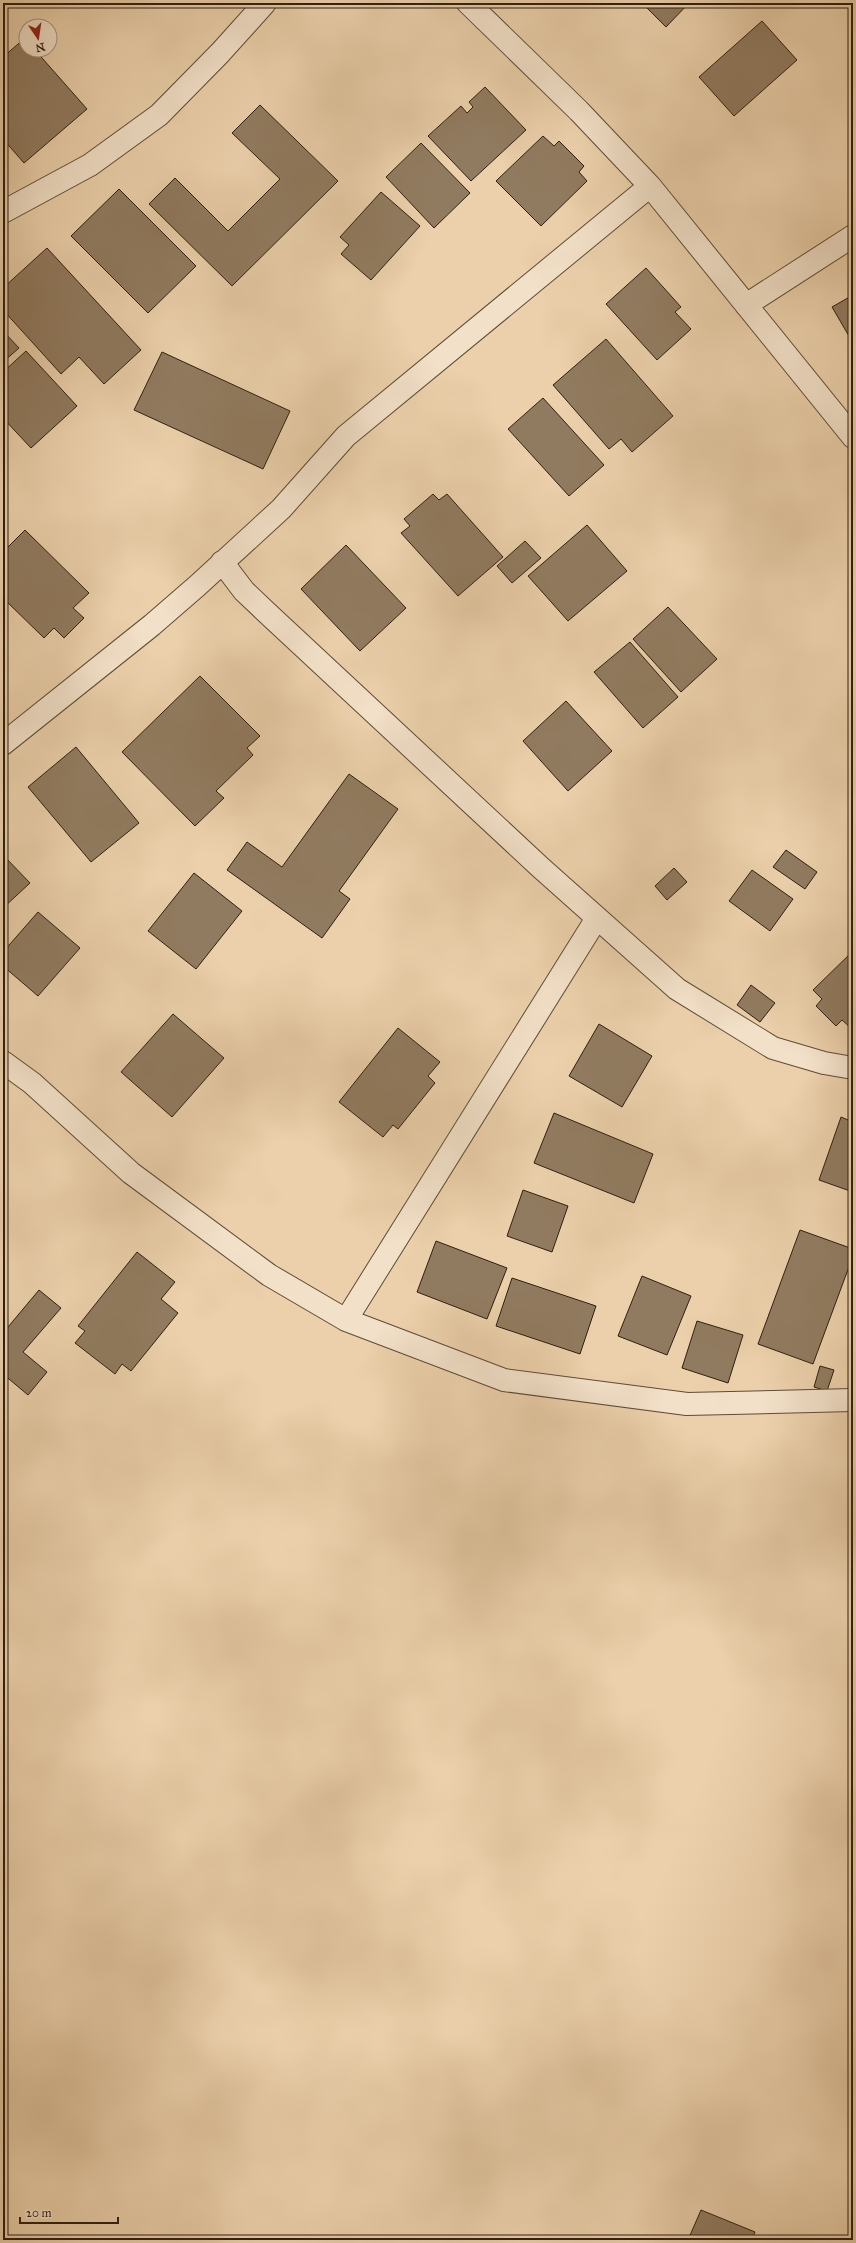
<svg xmlns="http://www.w3.org/2000/svg" width="856" height="2243" font-family="'IM FELL Great Primer',serif">
<style>
.building{fill:#917b60;stroke:#301f0e}
.lines{fill:none;stroke-linecap:round;stroke-linejoin:round}
.minor-casing{stroke:#5f4b35;stroke-width:24}
.minor{stroke:#f2e0c8;stroke-width:22}
</style>
<rect width="100%" height="100%" fill="#ebd0ab"/>
<filter id="stains"><feTurbulence type="fractalNoise" baseFrequency=".005" numOctaves="4"/><feColorMatrix values="0 0 0 0 .2 0 0 0 0 .09 0 0 0 0 .02 0 0 0 .5 -.17"/></filter>
<radialGradient id="worn" r=".72"><stop offset=".6" stop-color="#630" stop-opacity="0"/><stop offset="1" stop-color="#630" stop-opacity=".3"/></radialGradient>
<path class="building" d="M642,3h47l-23,24z
M762,21l35,39 -63,56 -35,-39z
M25,38l1,12h9l52,59 -63,54 -21,-24v-82z
M485,87l41,43 -55,51 -43,-45 33,-30 6,7 6,-6 -4,-5z
M260,105l78,76 -106,105 -83,-82 26,-26 53,53 52,-52 -48,-46z
M543,136l11,10 5,-5 25,25 -5,6 8,9 -46,45 -45,-45z
M421,143l49,50 -36,35 -48,-51z
M119,189l77,77 -48,47 -77,-77z
M381,192l39,34 -49,54 -30,-26 8,-9 -9,-8z
M47,248l94,102 -37,34 -25,-27 -18,17 -58,-64v-22z
M646,268l35,39 -6,5 16,17 -34,31 -51,-56z
M853,295v48l-21,-36z
M3,331l16,17 -16,14z
M606,339l67,77 -41,36 -11,-13 -12,10 -56,-64z
M26,351l51,55 -46,42 -28,-30v-46z
M162,352l128,59 -27,58 -129,-59z
M543,398l61,67 -35,31 -61,-67z
M433,494l6,6 8,-6 56,63 -45,39 -57,-63 9,-7 -6,-7z
M587,525l40,46 -59,50 -40,-45z
M25,530l64,63 -16,15 11,10 -20,20 -10,-10 -10,10 -41,-40v-46z
M525,541l16,17 -29,25 -15,-17z
M346,545l60,63 -46,43 -59,-62z
M668,607l49,52 -36,33 -48,-53z
M630,642l48,55 -35,31 -49,-56z
M200,676l60,60 -13,12 6,7 -37,36 8,7 -29,28 -73,-74z
M566,701l46,50 -44,40 -45,-50z
M76,747l63,76 -48,39 -63,-75z
M349,774l49,35 -59,82 11,8 -28,39 -95,-68 20,-28 35,25z
M786,850l31,22 -12,17 -32,-22z
M3,855l27,28 -27,25z
M674,868l13,14 -20,18 -12,-14z
M752,870l41,29 -23,32 -41,-30z
M194,873l48,38 -46,58 -48,-38z
M38,912l42,36 -42,48 -35,-30v-14z
M853,951v77l-1,1 -10,-9 -6,6 -20,-20 6,-7 -9,-9z
M751,985l24,18 -15,19 -23,-17z
M173,1014l51,44 -52,59 -51,-45z
M599,1024l53,32 -30,51 -53,-31z
M398,1028l42,34 -12,14 7,7 -37,46 -5,-4 -10,12 -44,-35z
M554,1113l99,41 -19,49 -100,-40z
M841,1117l12,5v70l-34,-12z
M523,1190l45,16 -16,46 -45,-16z
M800,1230l53,19v7l-40,108 -55,-20z
M436,1241l71,27 -20,51 -70,-27z
M137,1252l38,30 -14,17 17,14 -47,58 -9,-7 -7,10 -40,-31 10,-12 -7,-5z
M642,1276l49,20 -24,59 -49,-19z
M512,1278l84,28 -16,48 -84,-28z
M39,1290l22,18 -38,44 24,20 -19,23 -25,-21v-41z
M697,1321l46,14 -15,48 -46,-15z
M820,1366l14,4 -7,21 -13,-4z
M701,2210l54,22 -3,8h-64z"/>
<g class="lines">
<defs>
<path id="minor" d="M468,3l111,108 71,75 203,251
M3,212l87,-47 69,-50 61,-62 45,-50
M746,305l107,-69
M222,562l22,29 21,20 275,256 137,122 96,59 51,15 29,5
M3,744l149,-119 45,-39 84,-77 65,-73 304,-250
M3,1062l29,21 99,90 138,102 77,45 158,60 183,24 166,-4
M346,1320l251,-402"/>
</defs>
<use href="#minor" class="minor-casing"/>
<use href="#minor" class="minor"/>
</g>
<rect width="856" height="2243" fill="none" stroke="#ebd0ab" stroke-width="16"/>
<rect x="4" y="4" width="848" height="2235" fill="none" stroke="#301f0e" stroke-width="2"/>
<rect x="8" y="8" width="840" height="2227" fill="none" stroke="#301f0e"/>
<g transform="translate(38 38) rotate(167)"><circle r="19" fill="#f2e0c8" stroke="#a4937e"/>
<path d="M0-3L7 15L0 10L-7 15Z" fill="#8f2418"/>
<text y="-6" font-size="11" font-weight="bold" text-anchor="middle" fill="#301f0e">N</text>
</g>
<path d="M20 2217v6h98v-6" fill="none" stroke="#301f0e" stroke-width="2"/>
<text x="26" y="2217" font-size="12" fill="#301f0e" stroke="#f2e0c8" stroke-width="3" paint-order="stroke">20 m</text>
<rect width="100%" height="100%" filter="url(#stains)"/>
<rect width="100%" height="100%" fill="url(#worn)"/>
</svg>
